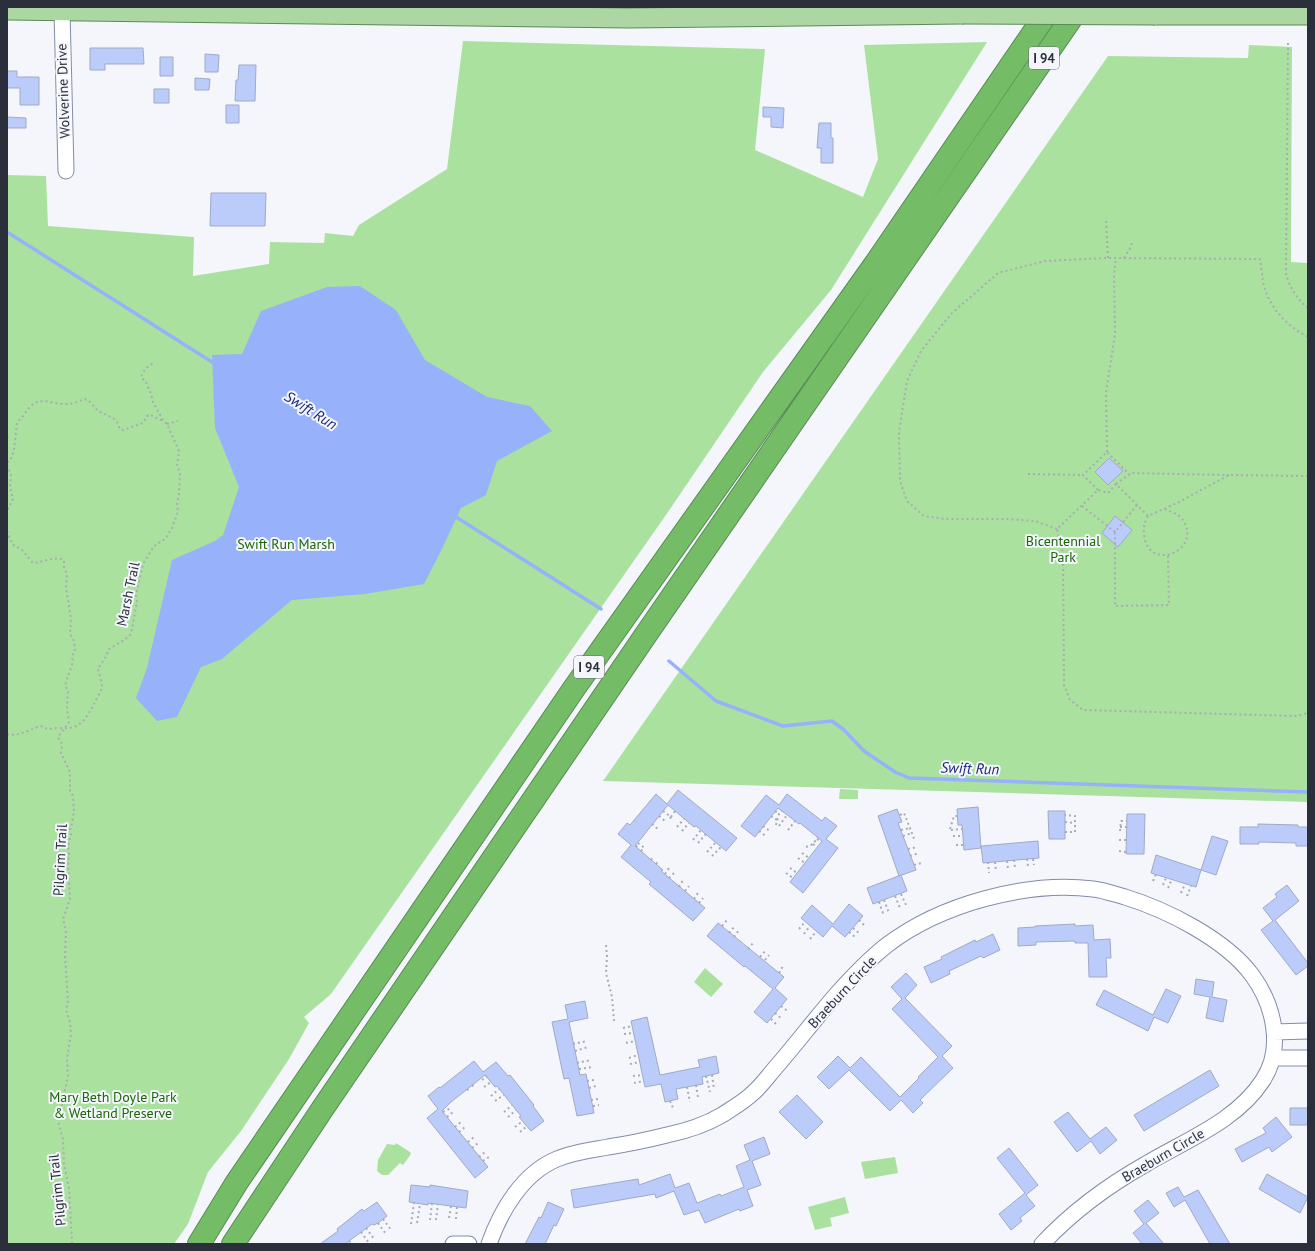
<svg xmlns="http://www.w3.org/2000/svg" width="1315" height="1251" font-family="'PT Sans',sans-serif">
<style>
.green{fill:#aae19f}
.water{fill:#97b1fb}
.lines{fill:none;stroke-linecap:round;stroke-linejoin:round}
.stream{stroke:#97b1fb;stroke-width:3.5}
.building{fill:#bbccfa;stroke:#9faac7}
.minor-casing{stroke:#818ca8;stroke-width:17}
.major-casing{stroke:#5a8b57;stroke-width:21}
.highway-casing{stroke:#5a8b57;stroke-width:24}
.path{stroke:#a9acb4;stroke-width:2;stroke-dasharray:2 3;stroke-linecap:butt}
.minor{stroke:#fff;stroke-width:15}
.major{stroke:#acd7a3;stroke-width:19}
.highway{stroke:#74bc66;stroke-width:22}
.major-bridge-casing{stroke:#5a8b57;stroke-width:21;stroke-linecap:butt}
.major-bridge{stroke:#acd7a3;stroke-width:19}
.labels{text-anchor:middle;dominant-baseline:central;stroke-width:4;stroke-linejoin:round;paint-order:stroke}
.shield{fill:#f4f6fc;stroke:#676b75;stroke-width:1}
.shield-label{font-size:13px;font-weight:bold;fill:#2b2f3b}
.street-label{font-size:14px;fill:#2b2f3b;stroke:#f4f6fc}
.park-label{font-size:14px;fill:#1c6608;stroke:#f4f6fc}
.water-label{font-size:15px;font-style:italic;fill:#172678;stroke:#f4f6fc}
</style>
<rect width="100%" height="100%" fill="#f4f6fc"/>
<path class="green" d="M463,41l302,8 -10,101 108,47 15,-38 -14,-114 123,-3 -156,248 -68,82 -95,140 -337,482 -27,23 5,6 -20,36 -48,72 -33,41 -20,52 -14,20h-167v-1069l39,1 2,50 146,11 -1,39 76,-12 1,-22 54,1 1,-10 28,3 6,-11 88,-56z
M1249,45l43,2 -1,215 17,1v539l-705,-21 505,-725 140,2z
M840,789l18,1v9h-19z
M705,968l18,16 -12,13 -17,-15z
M396,1143l14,9 1,2 -8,11 -3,-2 -12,12h-6l-5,-4 1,-11 9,-16 8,1z
M895,1157l3,16 -33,6 -4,-17z
M845,1197l4,16 -19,5 2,8 -17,4 -7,-23z"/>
<path class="water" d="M360,286l36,24 29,50 62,37 43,9 22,25 -55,30 -11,34 -25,13 -20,43 -17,33 -59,10 -73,6 -70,59 -21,8 -24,50 -20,4 -21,-23 11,-30 25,-108 43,-19 8,-6 16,-48 -24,-59 -3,-73 30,-1 19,-43 66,-24z"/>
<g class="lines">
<path class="stream" d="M7,232l208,132
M453,515l148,94
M669,661l47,40 67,25 49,-5 12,9 20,21 31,21 14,6 399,14"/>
</g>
<path class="building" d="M90,48h53l1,16h-39v6h-15z
M205,54l14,1 -1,17h-13z
M160,57h13v19h-13z
M239,65h17l-1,36h-20l1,-21h2z
M7,71h10v6h22v28h-19v-17h-13z
M195,78l15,1 -1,11h-14z
M154,89h15v14h-15z
M226,105h13v18h-13z
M763,107l21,1 -1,20 -12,-1v-10h-8z
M7,117l19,1v10h-19z
M819,123h12v15h2v25h-12v-15h-4z
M211,193h55l-1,33h-55z
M1109,458l14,13 -15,14 -13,-13z
M1115,516l17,14 -14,17 -16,-14z
M678,790l59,48 -11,13 -30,-25 -2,1 -26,-22 -33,41 28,24 -2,1 44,37 -12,13 -44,-37 2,-2 -30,-25 10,-12 -13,-11 9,-11 3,2 26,-31 11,10z
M787,794l35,27 3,-4 12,9 -11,13 12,9 -35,45 -13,-11 32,-41 -22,-18 -1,1 -21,-16 -23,29 -14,-11 25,-31 13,10z
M978,807l3,41 -17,2 -2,-25h-4l-1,-16z
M897,809l5,13 -4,1 18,47 -17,6 -21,-60z
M1048,811h17v28h-16z
M1127,814h18l-1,40h-18z
M1258,824l40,1v2h10v19h-12v-3l-37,-1v2h-19v-17h18z
M1212,836l16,5 -12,34 -15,-5z
M1038,841l1,17 -56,5 -2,-17z
M1156,855l45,15 -5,17 -45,-14z
M901,875l6,16 -34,13 -6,-16z
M1287,885l12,16 -24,19 33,43v3l-12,9 -35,-45 12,-9 -10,-13 14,-11 -2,-3z
M849,904l14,12 -18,21 -13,-11 -9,11 -22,-19 11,-13 21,19z
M718,923l66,54 -9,11 12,11 -20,24 -13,-11 19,-23 -28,-23 -1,1 -37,-31z
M1075,924v2l18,-1 1,15 16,-1 1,19h-5l1,19h-18l-1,-34h-13v-2l-39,1v3l-18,1v-18l17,-1v-1z
M993,934l7,16 -17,8 -2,-2 -32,15 1,3 -19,9 -7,-16 18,-8 -1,-2 34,-17 1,2z
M906,973l11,12 -12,13 47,48 -10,10 11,12 -33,32 3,3 -10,10 -12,-13 -11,11 -41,-41 -20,19 -12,-12 21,-21 12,12 11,-11 39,40 19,-19 -1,-1 20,-20 -46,-48 10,-10 -11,-12z
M1196,979l18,3 -2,15 15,3 -4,22 -17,-4 4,-21 -16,-3z
M1166,989l15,7 -13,27 -14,-6 -6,14 -52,-26 8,-15 49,25z
M585,1001l3,17 -19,4 11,53 6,-1 8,39 -17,3 -8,-38 -5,1 -12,-57 16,-3 -3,-14z
M647,1017l13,58 40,-8 -2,-7 18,-4 3,17 -17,4 1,7 -27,5 2,10 -13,3 -4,-18 -16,3 -14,-66z
M474,1061l9,11 13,-10 12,14 2,-1 24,30 -1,1 11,15 -13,10 -12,-14 2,-1 -24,-30 -2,1 -10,-12 -34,27 -9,9 46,56 -13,11 -48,-60 11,-9 -10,-13 11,-9 1,1z
M1210,1070l9,16 -75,45 -10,-16z
M797,1095l26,27 -17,17 -27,-27z
M1290,1108h18v17h-18z
M1068,1112l22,27 16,-12 11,13 -17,14 -9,-13 -14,11 -23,-30z
M1276,1117l16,20 -20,15 -3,-5 -27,15 -7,-13 31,-16 -3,-5z
M764,1137l6,17 -18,7 9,24 -14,5 6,16 -13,5 -1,-2 -34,14 -6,-13 -15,5 -10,-24 -18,7 -1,-4 -81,14 -3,-18 67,-11 1,6 31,-11 5,14 14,-5 8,20 23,-9 1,2 23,-9 -8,-21 14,-6 -6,-15z
M1009,1148l29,37 -12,10 9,11 -15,12 2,3 -11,9 -12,-16 26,-21 -28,-35z
M1267,1174l41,23 -8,16 -41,-24z
M411,1185l19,2v-2l38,6 -2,17 -38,-5v2l-19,-3z
M1178,1187l6,10 14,-7 32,54h-20l-25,-44 -11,7 -8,-14z
M1148,1200l11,13 -13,10 18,21h-22l-9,-11 11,-9 -10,-13z
M377,1202l10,14 -9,7 -4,2 -2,-1 -27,20h-25l18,-13 -1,-2 25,-20 2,2z
M548,1202l16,7 -8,17 -2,-1 -9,19h-20l14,-27 2,1z"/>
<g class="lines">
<defs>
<path id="minor" d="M62,11l4,160
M1274,1032l34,-1
M1273,1058h35
M453,1244h16
M489,1244c12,-34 34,-71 68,-85 16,-7 34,-9 51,-12 20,-3 39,-7 59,-12 19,-4 38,-10 55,-20 11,-7 23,-14 32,-23 8,-7 15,-17 22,-25 20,-23 39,-48 59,-71 16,-18 33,-36 52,-51 54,-41 139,-64 206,-56 10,1 21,5 32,8 42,13 100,42 127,78 22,30 32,73 11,105 -26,41 -77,60 -117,84 -39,22 -73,47 -104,80"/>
<path id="major" d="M7,10l622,8 333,-4
M1155,15h153"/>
<path id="highway" d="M199,1244l38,-62 338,-495 301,-424 175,-256
M233,1244l90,-136 322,-472 434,-629"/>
</defs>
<use href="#minor" class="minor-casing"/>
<use href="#major" class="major-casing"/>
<use href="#highway" class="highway-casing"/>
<path class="path" d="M1288,43l-2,231c4,14 11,25 22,34
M1106,221l2,37
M1124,258l7,-11 1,-7
M167,424l11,-3
M1107,452l-1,-60 9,-58 -1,-59 2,-17
M7,462l3,-1 4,-11 3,-27c2,-4 4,-4 6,-7 3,-3 4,-7 8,-10 10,-10 23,-1 36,-2 6,0 12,-3 18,-5l4,2 9,10 15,7 4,4 3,7 3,1 20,-7 5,-8h3l9,5h3
M7,465l4,10 -1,12 3,12 -6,12
M1028,474l55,1
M1308,476l-79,-1 -50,27 -31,14 -32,-32 -8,9 -10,-3 -41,39 6,24 1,132 6,15 13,10 214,6 11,-3
M1116,484l15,-11 98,2
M1098,490l-15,-15 24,-23 23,23
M1137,505l-22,27v74l54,-1 -1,-50
M1082,506l33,26
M1148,516c-5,8 -5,15 -3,24 8,31 57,9 38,-20 -4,-6 -12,-8 -18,-11
M1057,529l-22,-8 -29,-2h-61l-21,-3 -17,-15 -7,-20 -1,-49 8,-51 14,-30 30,-37 47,-41 47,-12 60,-3 155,1c1,7 2,15 3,22 4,24 23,45 45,56
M7,531l5,13 10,6 11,13c11,-1 19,-6 29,-4l2,2v7l3,6 -1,14 5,30 -1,16 4,7 1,8 -2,6 -1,10 -7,20 3,6 -1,16 2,15 -11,15 4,7 -1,9 9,19v19l3,5 1,14 -2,14 -2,4 1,6 -3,13 1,7 -1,12 2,33 -7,20 3,12 -1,25 3,45 -2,9 4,12 1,12 -4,25 1,17 -7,32 -4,10 6,21 1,25 5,24 3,56
M7,734c12,3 23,-5 34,-8 8,5 10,2 18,2 20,2 26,-7 35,-24 2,-5 7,-11 8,-17 0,-5 -3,-13 -4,-18l7,-11 4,-9 15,-9 7,-6 6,-32 -1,-7 7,-31 11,-18 11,-7 7,-11 6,-16 -1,-8 2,-10 1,-22 -3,-6 2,-15 -12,-27 -4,-4 -10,-18 -2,-8 -5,-12 -5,-5c2,-6 8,-13 14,-14
M663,811l8,6 -2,3
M775,811l4,3
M900,815l4,-2 11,28
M659,816l7,6
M771,816l6,4
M671,817l4,-6
M1065,822l10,1
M652,824l7,6
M776,825l3,-11 3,-3
M763,826l8,6
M779,826l8,-11
M677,827l7,-8
M1120,827h7
M950,829l4,-13h4
M788,830l7,-9
M901,830l9,-2
M951,830l11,-1
M682,831l7,-8
M759,831l8,6
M1120,831l1,-10h6
M1065,832h10v-16l-10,-1
M903,836l9,-3
M953,836h10
M817,839l4,3
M693,840l8,-10
M1119,840h8
M638,843l8,6
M698,843l8,-9
M813,844l4,3
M956,845h8
M636,847l3,-3
M806,847l7,-3 5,-7
M908,849l9,-2
M641,851l3,-3
M1119,851l7,1
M707,852l9,-10
M802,853l7,5
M712,856l9,-9
M910,856l9,-3
M798,858l7,5
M1027,859l1,7
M1033,859l1,6
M651,860l3,-4
M1014,860l1,8
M1007,861l1,8
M988,862l1,11
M995,862l1,9
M656,864l3,-4
M914,865l8,-2
M790,868l7,5
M786,873l7,5
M665,874l4,-6
M669,878l5,-5
M1153,881l3,-7
M1163,885l3,-7
M679,887l4,-7
M1168,888l4,-9
M685,891l4,-5
M1181,893l4,-9
M901,894l5,11
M895,896l5,12
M1187,896l4,-10
M694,899l4,-6
M884,900l5,13
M879,902l5,14
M699,903l4,-5
M859,920l6,6
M722,926l6,-7
M853,928l6,5
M799,929l6,-7
M849,932l6,5
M729,933l6,-7
M804,934l6,-8
M734,937l5,-7
M810,939l6,-7
M606,945l1,11 -1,17 6,24 2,24
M748,949l6,-7
M760,957l5,-6
M765,960l4,-5
M779,973l4,-7
M781,1006l8,6
M775,1013l7,6
M771,1019l6,6
M623,1028l9,-2
M624,1034l9,-1
M626,1043l9,-2
M573,1044l14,-3
M575,1051l13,-4
M629,1058l9,-3
M577,1063l14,-3
M630,1064l10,-2
M579,1069l13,-2
M712,1075l2,14
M633,1076l9,-1
M706,1076l4,16
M482,1080l5,-4
M587,1081l7,-1
M634,1083l10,-2
M472,1085l3,3
M696,1085l2,12
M484,1087l7,-5
M687,1087l3,15
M589,1088l7,-2
M467,1089l3,3
M491,1096l8,-7
M591,1100l7,-1
M495,1101l9,-6
M670,1101l3,7
M593,1106l6,-1
M443,1112l8,-4
M504,1112l8,-7
M447,1117l6,-5
M508,1117l8,-7
M455,1127l6,-5
M515,1127l8,-6
M459,1132l6,-5
M520,1132l7,-6
M468,1142l6,-5
M472,1148l6,-5
M479,1157l6,-5
M483,1161l6,-4
M449,1218l2,-12
M383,1219l9,12
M456,1219l1,-12
M430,1220l2,-17
M436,1220l2,-16
M378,1223l8,11
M417,1223l3,-19
M411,1224l3,-21
M366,1228l9,12
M361,1232l8,11
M349,1241l3,3"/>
<use href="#minor" class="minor"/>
<use href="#major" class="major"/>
<use href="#highway" class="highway"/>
<defs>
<path id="major-bridge" d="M962,14l193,1"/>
</defs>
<use href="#major-bridge" class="major-bridge-casing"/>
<use href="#major-bridge" class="major-bridge"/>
</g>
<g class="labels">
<g class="shield">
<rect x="1029" y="47" width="30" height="22" rx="3"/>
<rect x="574" y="656" width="30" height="22" rx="3"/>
</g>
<g class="shield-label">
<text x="1044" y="58">I 94</text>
<text x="589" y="667">I 94</text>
</g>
<g class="street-label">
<text transform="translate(63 91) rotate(-92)">Wolverine Drive</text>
<text transform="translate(128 594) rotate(-78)">Marsh Trail</text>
<text transform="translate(60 860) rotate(-87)">Pilgrim Trail</text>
<text transform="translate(842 992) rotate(-47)">Braeburn Circle</text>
<text transform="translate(1163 1155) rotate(-30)">Braeburn Circle</text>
<text transform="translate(57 1190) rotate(-96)">Pilgrim Trail</text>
</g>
<g class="park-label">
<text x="1063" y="541">Bicentennial<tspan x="1063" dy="16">Park</tspan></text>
<text x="286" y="544">Swift Run Marsh</text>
<text x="113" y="1097">Mary Beth Doyle Park<tspan x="113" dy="16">&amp; Wetland Preserve</tspan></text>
</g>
<g class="water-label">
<text transform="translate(311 410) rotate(32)">Swift Run</text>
<text transform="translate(970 768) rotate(2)">Swift Run</text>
</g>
</g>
<rect width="1315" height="1251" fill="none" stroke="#2b2f3b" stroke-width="16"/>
</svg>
